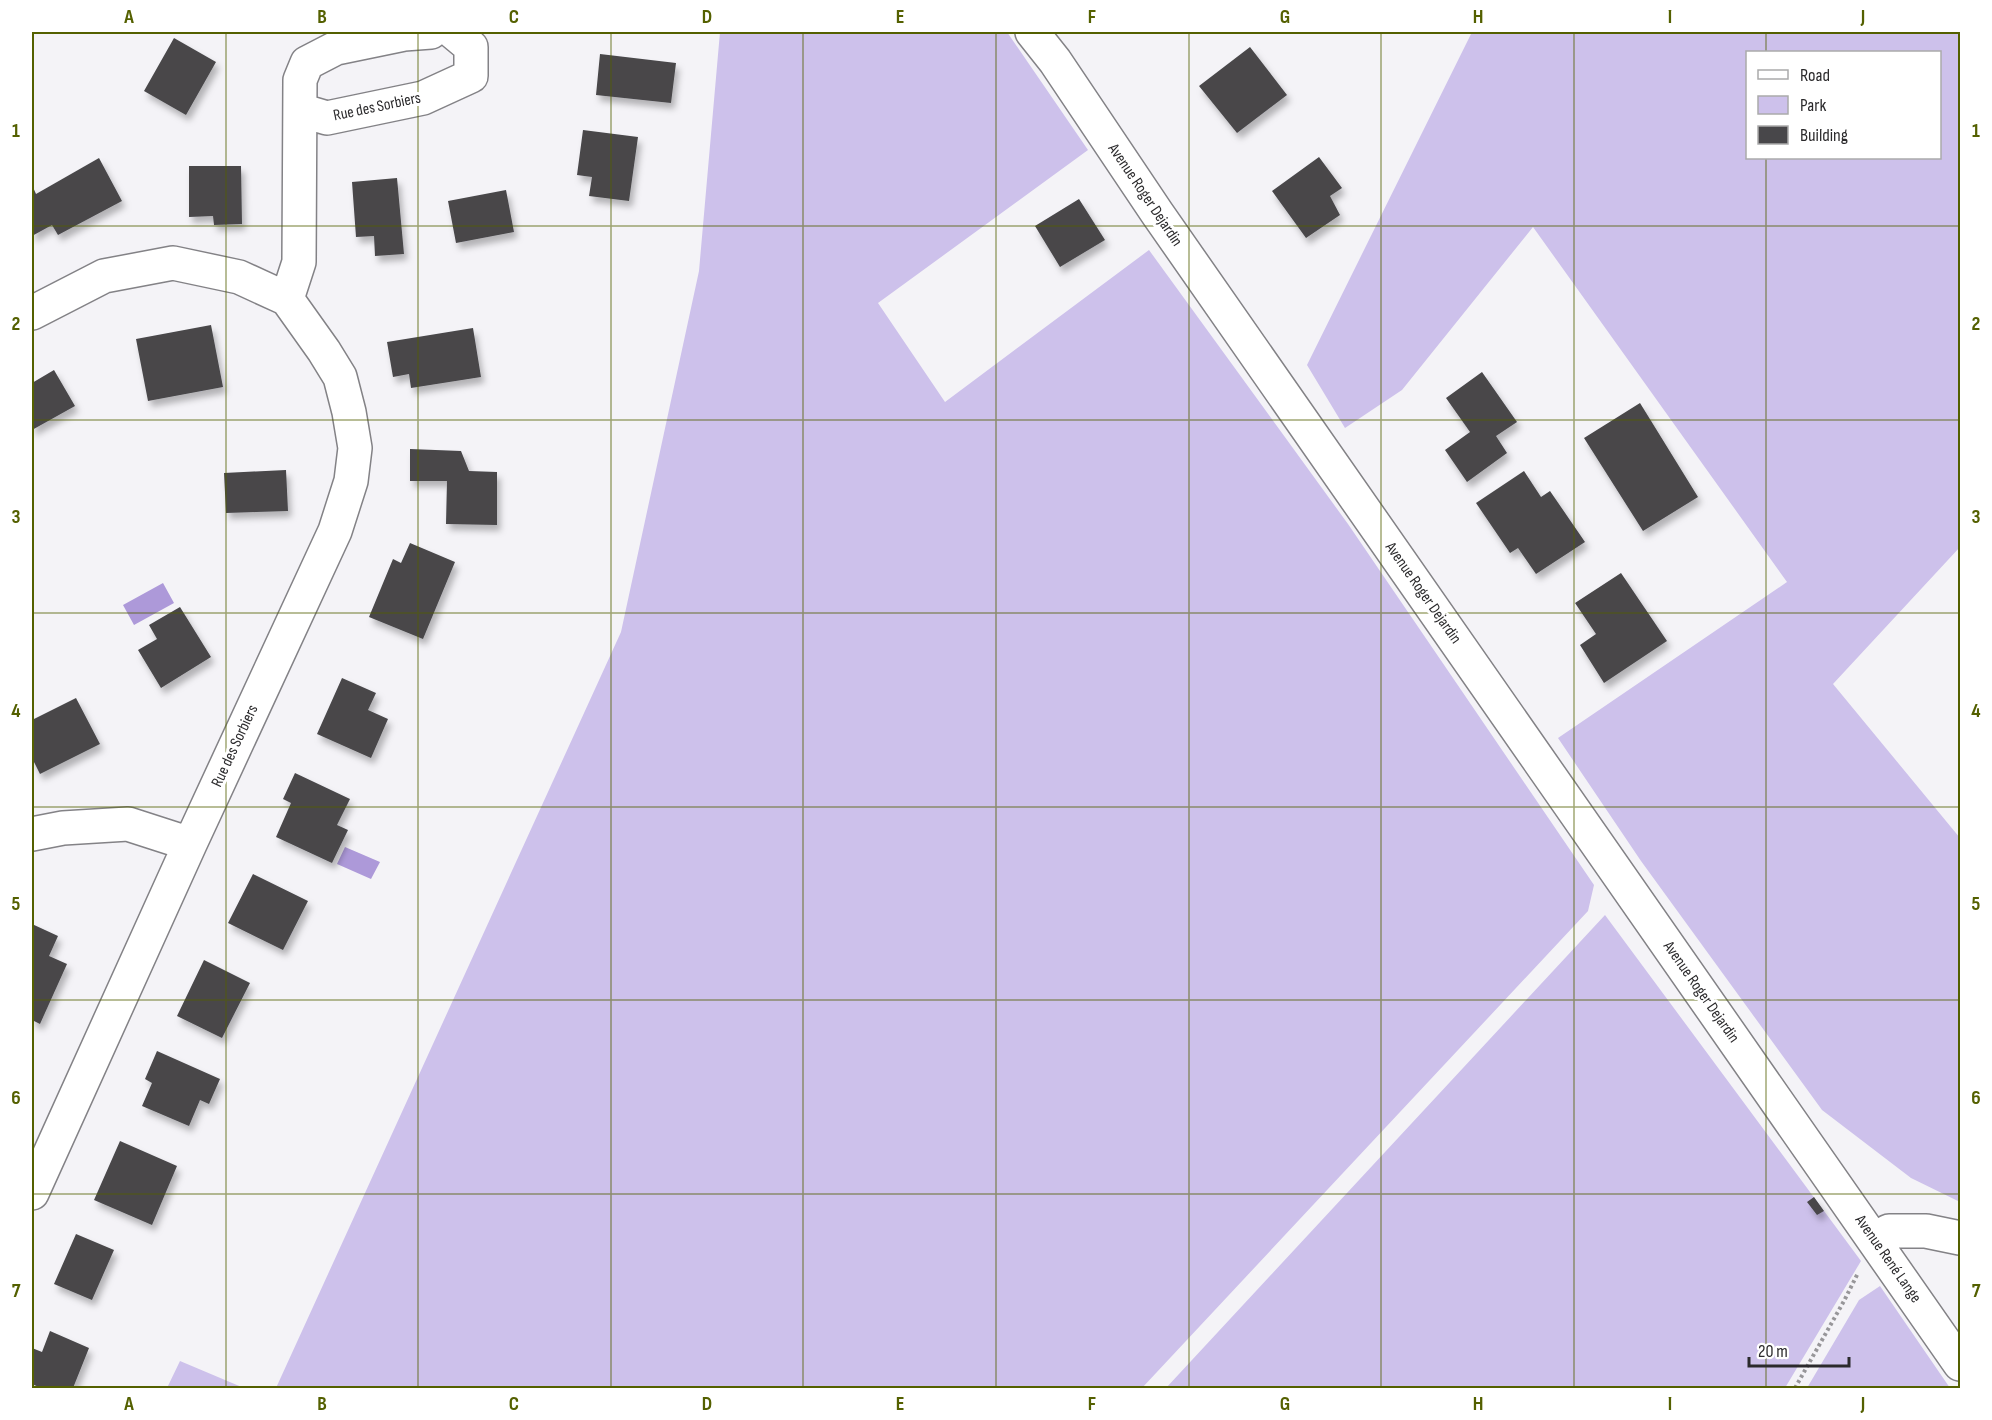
<svg xmlns="http://www.w3.org/2000/svg" width="1992" height="1420" font-family="'Sofia Sans Condensed',sans-serif">
<style>
.green{fill:#cdc1eb;fill-rule:evenodd}
.water{fill:#ad99d9}
.building{fill:#48474a;filter:url(#shadow)}
.lines{fill:none;stroke-linecap:round;stroke-linejoin:round}
.minor-casing{stroke:#838286;stroke-width:36}
.major-casing{stroke:#838286;stroke-width:36}
.path{stroke:#979699;stroke-width:4;stroke-dasharray:3 3;stroke-linecap:butt}
.minor{stroke:#fff;stroke-width:33}
.major{stroke:#fff;stroke-width:33}
.grid{fill:none;stroke:#546000;stroke-width:1.5;stroke-opacity:0.55}
.labels{text-anchor:middle;dominant-baseline:central;stroke-width:6;stroke-linejoin:round;paint-order:stroke}
.street-label{font-size:16px;fill:#2b2a2c;stroke:#fff}
.neatline{fill:none;stroke:#546000;stroke-width:2}
.grid-label{font-size:20px;text-anchor:middle;font-weight:bold;fill:#546000}
</style>
<defs>
<filter id="shadow"><feDropShadow dx="3.5" dy="6" stdDeviation="3" flood-color="#0004"/></filter>
</defs>
<rect width="100%" height="100%" fill="#f4f3f7"/>
<path class="green" d="M720,32h287l81,118 -210,153 67,99 204,-152 199,274 246,361 -6,26 -446,477h-866l345,-756 78,-361z
M1472,32h488v515l-127,137 127,154v364l-49,-24 -89,-68 -181,-249 -83,-123 229,-156 -254,-355 -131,163 -57,38 -38,-63zM1940,52v106h-192v-106z
M1605,915l256,346 -76,127h-619z
M1880,1286l70,102h-143l52,-88z
M180,1361l64,27h-77z"/>
<path class="water" d="M163,583l11,20 -40,22 -11,-20z
M345,847l35,15 -9,17 -34,-15z"/>
<path class="building" d="M174,38l42,24 -30,53 -42,-24z
M1250,47l37,48 -50,38 -38,-47z
M600,54l76,9 -5,40 -75,-8z
M583,130l55,7 -9,64 -40,-5 3,-19 -15,-2z
M1319,157l23,31 -12,8 10,19 -34,23 -34,-47z
M99,158l23,43 -64,34 -6,-10 -20,11v-51l4,9z
M189,166h52l1,58 -28,1 -1,-9 -24,1z
M397,178l7,76 -29,2 -1,-20 -18,1 -4,-55z
M506,190l8,42 -58,11 -8,-42z
M1079,199l26,41 -45,27 -25,-41z
M211,325l12,62 -75,14 -12,-62z
M473,328l8,49 -70,11 -2,-14 -16,3 -6,-35z
M54,370l21,36 -43,24v-47z
M1482,372l35,50 -21,14 11,17 -40,29 -22,-32 25,-18 -24,-34z
M1640,403l58,94 -55,34 -59,-93z
M410,449l51,2 8,20 28,1v53l-51,-1 1,-43h-37z
M286,470l2,41 -62,2 -2,-40z
M1524,471l17,26 9,-6 35,51 -49,32 -18,-26 -8,5 -34,-50z
M410,543l45,19 -32,77 -54,-22 24,-58 8,4z
M1621,573l46,68 -63,42 -24,-38 16,-11 -21,-31z
M180,607l31,50 -50,31 -23,-38 19,-11 -8,-14z
M342,678l34,15 -8,17 20,9 -17,39 -54,-24z
M76,698l24,46 -60,30 -8,-16v-38z
M295,773l55,26 -13,26 11,5 -16,33 -56,-26 15,-34 -8,-4z
M253,874l55,27 -25,49 -55,-27z
M32,924l26,12 -9,20 18,8 -27,60 -8,-4z
M204,960l46,23 -28,55 -45,-22z
M157,1051l63,28 -11,25 -9,-4 -11,26 -47,-20 10,-23 -7,-4z
M120,1141l57,25 -25,59 -58,-25z
M1814,1197l10,14 -7,4 -10,-13z
M76,1234l38,16 -22,50 -38,-16z
M50,1331l39,17 -16,40h-32l-9,-4v-36l10,4z"/>
<g class="lines">
<defs>
<path id="minor" d="M300,110l27,8 96,-20 48,-22v-29l-18,-15
M287,299l12,-37 1,-182 7,-17 29,-15 68,-14 27,-2
M32,313l72,-37 69,-13 66,14 48,22 37,52 16,26 9,35 6,36 -4,33 -16,50 -145,313 -158,349
M32,834l31,-6 65,-4 62,20"/>
<path id="major" d="M1032,32l23,29 102,152 803,1151
M1874,1239l15,-8h37l34,7"/>
</defs>
<use href="#minor" class="minor-casing"/>
<use href="#major" class="major-casing"/>
<path class="path" d="M1795,1388l49,-87 14,-28"/>
<use href="#minor" class="minor"/>
<use href="#major" class="major"/>
</g>
<path class="grid" d="M226,32v1356M418,32v1356M611,32v1356M803,32v1356M996,32v1356M1189,32v1356M1381,32v1356M1574,32v1356M1766,32v20M1766,158v1230M32,226h1928M32,420h1928M32,613h1928M32,807h1928M32,1000h1928M32,1194h1928"/>
<g class="labels">
<g class="street-label">
<text transform="translate(377 107) rotate(-12)">Rue des Sorbiers</text>
<text transform="translate(1145 195) rotate(56)">Avenue Roger Dejardin</text>
<text transform="translate(1423 593) rotate(55)">Avenue Roger Dejardin</text>
<text transform="translate(235 746) rotate(-65)">Rue des Sorbiers</text>
<text transform="translate(1701 992) rotate(55)">Avenue Roger Dejardin</text>
<text transform="translate(1888 1259) rotate(55)">Avenue René Lange</text>
</g>
</g>
<rect width="1992" height="1420" fill="none" stroke="#ffffff" stroke-width="66"/>
<rect x="1746" y="51" width="195" height="108" fill="#ffffff" stroke="#aaaaab" stroke-width="1.5"/>
<rect x="1758" y="70" width="30" height="9" fill="#ffffff" stroke="#aaaaab" stroke-width="1.5"/>
<text x="1800" y="81" font-size="18" fill="#2b2a2c">Road</text>
<rect x="1758" y="96" width="30" height="18" fill="#cdc1eb" stroke="#aaaaab" stroke-width="1.5"/>
<text x="1800" y="111" font-size="18" fill="#2b2a2c">Park</text>
<rect x="1758" y="126" width="30" height="18" fill="#48474a" stroke="#aaaaab" stroke-width="1.5"/>
<text x="1800" y="141" font-size="18" fill="#2b2a2c">Building</text>
<path d="M1749 1357v9h100v-9" fill="none" stroke="#2b2a2c" stroke-width="3"/>
<text x="1758" y="1357" font-size="18" fill="#2b2a2c" stroke="#ffffff" stroke-width="4.5" paint-order="stroke">20 m</text>
<rect x="33" y="33" width="1926" height="1354" class="neatline"/>
<g class="grid-label">
<text x="129" y="23">A</text>
<text x="322" y="23">B</text>
<text x="514" y="23">C</text>
<text x="707" y="23">D</text>
<text x="900" y="23">E</text>
<text x="1092" y="23">F</text>
<text x="1285" y="23">G</text>
<text x="1478" y="23">H</text>
<text x="1670" y="23">I</text>
<text x="1863" y="23">J</text>
<text x="16" y="137">1</text>
<text x="1976" y="137">1</text>
<text x="16" y="330">2</text>
<text x="1976" y="330">2</text>
<text x="16" y="523">3</text>
<text x="1976" y="523">3</text>
<text x="16" y="717">4</text>
<text x="1976" y="717">4</text>
<text x="16" y="910">5</text>
<text x="1976" y="910">5</text>
<text x="16" y="1104">6</text>
<text x="1976" y="1104">6</text>
<text x="16" y="1297">7</text>
<text x="1976" y="1297">7</text>
<text x="129" y="1410">A</text>
<text x="322" y="1410">B</text>
<text x="514" y="1410">C</text>
<text x="707" y="1410">D</text>
<text x="900" y="1410">E</text>
<text x="1092" y="1410">F</text>
<text x="1285" y="1410">G</text>
<text x="1478" y="1410">H</text>
<text x="1670" y="1410">I</text>
<text x="1863" y="1410">J</text>
</g>
</svg>
